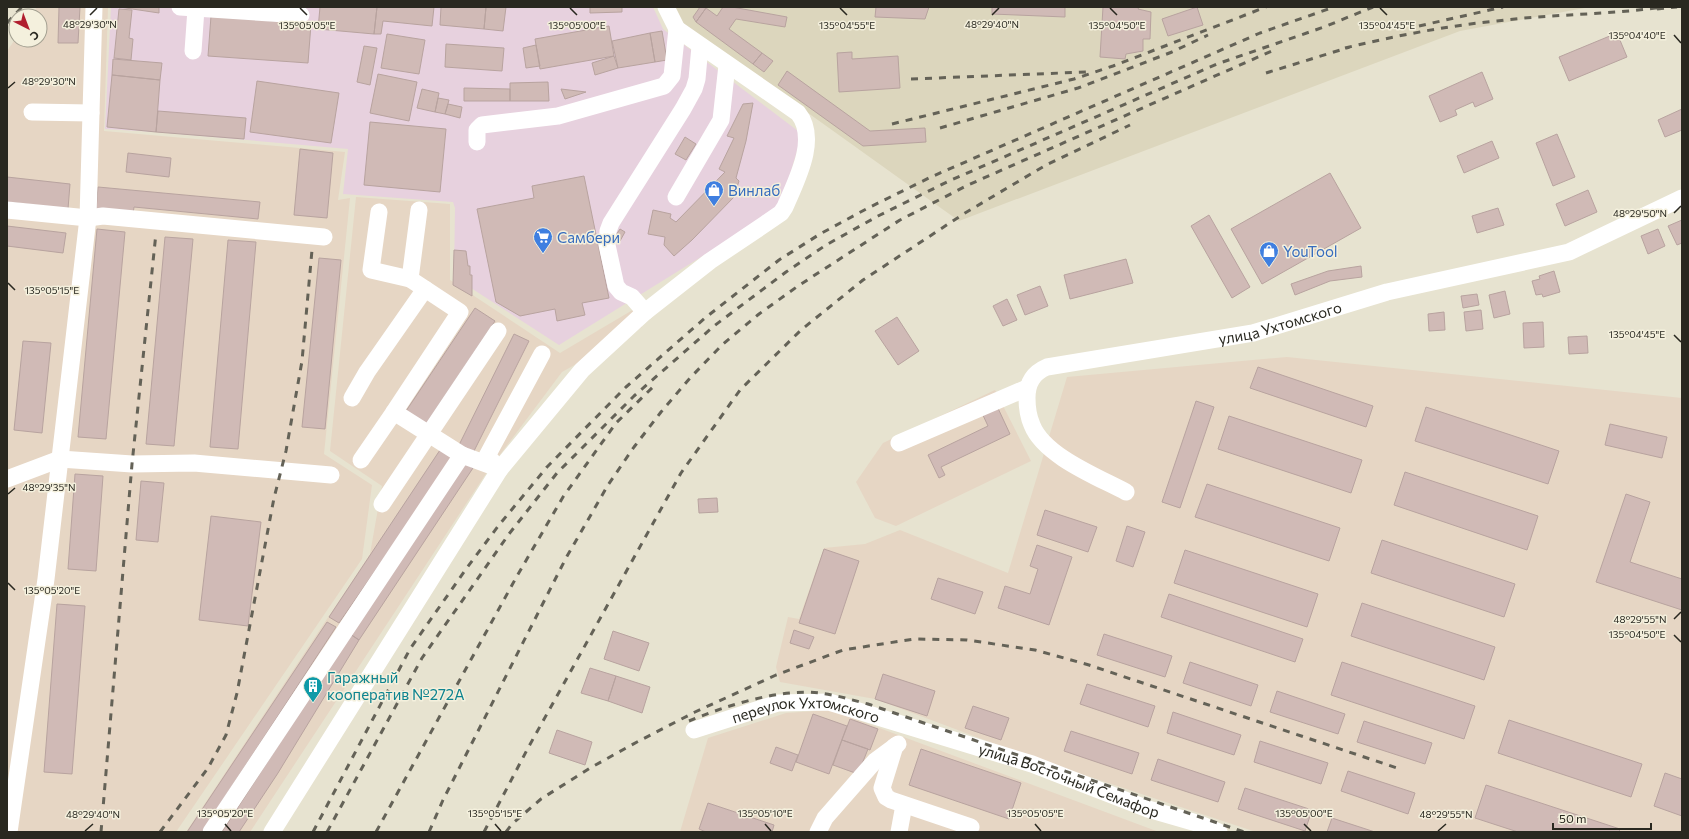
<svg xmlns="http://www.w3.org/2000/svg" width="1689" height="839" font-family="Commissioner,sans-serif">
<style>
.commercial{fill:#e7d1de}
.industrial{fill:#e6d6c4}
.built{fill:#dcd6bd}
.building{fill:#d0bab6;stroke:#b8a39f}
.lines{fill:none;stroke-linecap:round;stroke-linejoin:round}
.minor{stroke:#fff;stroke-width:17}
.rail{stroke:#646257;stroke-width:3;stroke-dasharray:7 7;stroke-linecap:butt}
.ticks{fill:none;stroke:#292820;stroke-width:1.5}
.labels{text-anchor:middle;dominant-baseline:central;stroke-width:3;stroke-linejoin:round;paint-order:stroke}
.shop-label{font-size:15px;fill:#366cbe;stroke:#f4f0dd;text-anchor:start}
.street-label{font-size:15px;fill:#292820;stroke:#f4f0dd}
.culture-label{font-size:15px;fill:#0d838f;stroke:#f4f0dd;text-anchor:start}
.ticks-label{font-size:10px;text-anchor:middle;fill:#292820;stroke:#f4f0dd;stroke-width:3;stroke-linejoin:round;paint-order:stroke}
</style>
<rect width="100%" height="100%" fill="#e7e3d0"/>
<path class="commercial" d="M111,7h542l10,22 139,105 -22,74 -221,137 -105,-68 1,-69 -2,-6 -110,-8 5,-45 -192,-17 -51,-3z"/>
<path class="industrial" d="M37,7h71l-4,124 241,21 -7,48 12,-2 -26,256 48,31 -10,74 -186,273h-169v-781l9,-13v2h24v-24h-9z
M356,197l94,7v76l110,73 76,-45 6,19 -80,45 -75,100 -237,360h-64l184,-278 12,-68 -52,-35z
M1287,357l395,41v434h-426l-223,-74 -158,-59 -95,-17 -4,-15 12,-50 11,2 25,-71 41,-4 35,-14 108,43 59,-196z
M995,390l36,71 -135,65 -21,-8 -19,-36 27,-39z
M831,710l328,122h-479l28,-94 78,-25z"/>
<path class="built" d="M674,7h916l-130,24 -501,190 -278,-199z"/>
<path class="building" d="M59,7h21l-2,36h-20z
M119,7h40v6z
M320,7h57l-3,27 -56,-5z
M377,7h57l-2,19 -49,-5 -2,13h-7z
M441,7h45l-2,22 -44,-4z
M486,7h20l-3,24 -19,-2z
M590,7h32v5l-32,1z
M700,7l6,1 -10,14 -3,-5z
M723,7h9l55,10 -2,10 -49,-8 -7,10 33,24 -9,11 -57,-42 10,-14 11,8z
M876,7h53l-4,12 -50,-2z
M992,7h73v10l-73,-3z
M1103,7h36l-1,2 13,3 -1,27h-7v12l-17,3 -1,5 -25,-2z
M1197,7l6,18 -35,11 -6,-17z
M119,9l13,1 -3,28 4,1 -2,21 -17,-2z
M211,16l100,8 -3,39 -100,-7z
M609,26l5,30 -74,13 -5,-30z
M662,31l5,29 -12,2 -5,-29z
M650,33l5,29 -37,6 -6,-27z
M1617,33l10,24 -58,24 -10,-24z
M387,34l38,6 -6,34 -38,-6z
M446,44l58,4 -2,23 -57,-4z
M536,45l4,21 -14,2 -3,-20z
M364,46l13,2 -7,37 -13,-3z
M852,52v7l46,-3 2,32 -61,4 -2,-39z
M762,53l11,8 -9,11 -11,-8z
M614,56l4,12 -23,7 -3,-12z
M113,59l49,4 -2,17 -48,-5z
M787,71l83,60 55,-3 1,14 -63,4 -85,-61z
M1482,72l11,27 -18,8 -2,-5 -18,8 2,5 -17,7 -11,-26z
M378,74l39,8 -8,39 -39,-8z
M112,75l48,5 -4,52 -49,-5z
M257,81l82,12 -8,50 -81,-11z
M548,82l1,19h-39v-18z
M464,88l46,1v12h-46z
M422,89l17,4 -4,19 -18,-4z
M561,89l25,3 -21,7z
M438,98l11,2 -4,14 -10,-2z
M753,103l-7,38 -10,37 3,3 -5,16 -42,43 -18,16 -10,-11 1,-8 -17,-3 5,-24 18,4 -1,4 6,4 49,-50 -6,-3 15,-31 -7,-2 16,-32z
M448,104l14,3 -2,11 -15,-4z
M1682,109v21l-17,7 -7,-17z
M158,111l88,7 -2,21 -88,-7z
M370,122l76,7 -6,63 -76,-7z
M1557,134l18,43 -22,9 -17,-43z
M685,137l11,7 -10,16 -11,-6z
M1492,141l7,17 -35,15 -7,-17z
M300,149l33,4 -6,65 -33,-3z
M128,153l43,5 -2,19 -43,-5z
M1330,173l31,55 -99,56 -31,-55z
M584,176l25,122 -27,5 3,12 -28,6 -2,-12 -35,7 -24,-14 -19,-93 57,-11 -2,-12z
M7,177l63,7 -2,25 -61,-7z
M98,187l162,15 -2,17 -124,-12 -1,7 -37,-4z
M1588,190l9,22 -32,14 -9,-22z
M1498,208l6,17 -27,8 -5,-17z
M1209,215l41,72 -18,11 -41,-72z
M1682,220v23l-5,2 -9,-19z
M7,226l59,7 -3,20 -56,-7z
M97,229l28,3 -19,207 -28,-2z
M620,229l5,3 -5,9 -6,-3z
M1658,229l7,17 -17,8 -7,-18z
M165,237l28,2 -19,207 -28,-2z
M228,240l28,2 -18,207 -28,-2z
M454,250l12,1 2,15h2v9h2v21l-19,-11z
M319,258l22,2 -16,169 -23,-2z
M1126,259l7,24 -63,16 -6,-24z
M1361,266l1,11 -32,4 -35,14 -4,-11 37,-13z
M1554,271l6,21 -17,5 -1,-3 -6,1 -4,-14 8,-2 -1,-3z
M1040,286l8,20 -23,9 -8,-20z
M1505,291l5,23 -16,4 -5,-23z
M1477,294l2,11 -16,3 -2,-12z
M1007,299l10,21 -14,6 -10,-20z
M475,308l20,13 -71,106 -20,-13z
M1481,310l2,19 -17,2 -2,-19z
M1444,312l1,18 -16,1 -1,-17z
M897,317l22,34 -21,14 -23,-34z
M1543,322l1,25 -20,1 -1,-25z
M514,334l15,7 -57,114 -14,-8z
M1587,336l1,17 -19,1 -1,-17z
M23,341l28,2 -9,90 -28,-3z
M1258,367l115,39 -7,21 -116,-39z
M1196,401l18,6 -34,101 -18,-6z
M996,404l14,30 -69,33 4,8 -6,3 -11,-23 60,-29 -7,-15z
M1426,407l133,44 -11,33 -133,-43z
M1229,416l133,44 -11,33 -133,-44z
M1610,424l57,13 -5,21 -57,-13z
M440,450l13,8 -114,165 -10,-6z
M464,462l9,6 -114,172 -9,-6z
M1405,472l133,44 -11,34 -133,-45z
M75,474l28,2 -7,95 -28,-2z
M141,481l23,2 -6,59 -22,-2z
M1207,484l133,44 -11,33 -134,-44z
M1626,494l24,8 -20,60 52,17v31l-86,-28z
M717,498l1,14 -19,1 -1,-14z
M1045,510l52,17 -9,25 -51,-17z
M211,516l50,6 -13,104 -49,-6z
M1127,526l18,6 -12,35 -17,-6z
M1382,540l133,44 -11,33 -133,-44z
M1037,545l35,12 -23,68 -51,-17 7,-22 25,8 8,-25 -8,-3z
M824,549l35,12 -24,73 -36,-11z
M1185,550l133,44 -11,33 -133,-44z
M938,578l45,14 -8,22 -44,-15z
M1169,594l134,45 -8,23 -134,-45z
M1362,603l133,44 -11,33 -133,-44z
M57,604l28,2 -13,168 -28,-2z
M327,622l9,5 -134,205h-15z
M794,630l20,7 -5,12 -19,-6z
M613,631l36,12 -10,28 -35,-12z
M350,634l9,6 -81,133 -39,59h-17z
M1104,634l68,22 -7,21 -68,-22z
M1190,662l68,23 -7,21 -68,-23z
M1342,662l133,44 -11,33 -133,-44z
M590,668l26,8 -8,25 -27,-8z
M883,674l52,17 -8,25 -52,-17z
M616,676l34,11 -8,26 -34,-12z
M1087,684l68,22 -7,21 -68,-23z
M1277,691l68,23 -7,20 -68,-22z
M973,706l36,12 -8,22 -36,-12z
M1173,712l68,23 -7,20 -67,-22z
M813,714l34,12 -18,48 -33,-12z
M850,719l28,10 -8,21 -28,-10z
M1509,720l133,44 -11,33 -133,-44z
M1364,721l68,22 -7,21 -68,-22z
M557,730l35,12 -7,23 -36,-12z
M1071,731l68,22 -7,21 -68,-23z
M842,740l26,9 -10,25 -25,-9z
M1260,741l68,22 -7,21 -67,-22z
M776,747l22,8 -6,16 -22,-8z
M921,749l100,34 -12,36 -100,-34z
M1158,759l67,23 -7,20 -67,-22z
M1348,771l67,22 -7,21 -67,-23z
M1665,773l17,6v37l-28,-10z
M1486,785l134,44 -1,3h-101l-43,-14z
M1245,788l67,22 -7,21 -67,-22z
M708,803l66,22 -2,7h-66l-7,-3z
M1332,818l43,14h-48z"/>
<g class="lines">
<g class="minor">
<path d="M180,7l121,8"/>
<path d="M193,51l3,-42"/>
<path d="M32,112l59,1"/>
<path d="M477,142v-12l5,-5 76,-9 106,-30 8,-10 5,-47"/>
<path d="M676,197l45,-77 6,-55"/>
<path d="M7,210l81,8 15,-2 221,21"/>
<path d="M379,212l-8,58 39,9"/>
<path d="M645,312l-13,-15 -11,-5 -5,-6 -9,-41 1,-14 3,-8 72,-114 11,-20 3,-10 3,-33"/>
<path d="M352,398l15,-26 58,-83"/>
<path d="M394,412l66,-100 -50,-33 9,-69"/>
<path d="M899,443l128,-55"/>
<path d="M361,460l33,-48 68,43"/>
<path d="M7,479l53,-20 72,5 62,-1 137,12"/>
<path id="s1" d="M1126,492c-28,-15 -82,-36 -94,-67 -4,-9 -5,-17 -5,-27 0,-15 6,-25 20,-31l206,-34 134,-41 182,-40 113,-54"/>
<path d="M382,504l116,-173"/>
<path id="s2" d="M694,730l84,-27 51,-1 203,62 116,45 52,15 19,8"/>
<path d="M895,746l-13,42 4,9 5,3 80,27"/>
<path d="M9,832l37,-253 42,-361 6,-211"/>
<path d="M211,832l251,-377 38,14 82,-99 63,-58 65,-51 55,-37 16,-11 4,-6c11,-26 34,-68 13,-94l-121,-84 -11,-22"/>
<path d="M272,832l228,-363 -13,-13 55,-102"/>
<path d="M818,832l7,-14 50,-57 23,-17"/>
<path d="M899,832l5,-27"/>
</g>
<path class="rail" d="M1657,9l20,-2
M7,23l15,-16
M1419,26l84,-19
M1345,48c50,-12 100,-22 152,-27 55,-7 111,-6 166,-14
M1266,73l84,-26
M911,79l175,-7
M892,124l182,-45 39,-13 153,-59
M940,128l138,-40 94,-36 36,-17
M689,721c36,-15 91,-33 131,-28 16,2 32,7 48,11l376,128
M101,832l31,-368 24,-231
M160,832l48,-64 18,-33 11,-42 37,-195 12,-47 16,-90 10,-111
M313,832l97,-183 56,-80 33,-44 48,-58 79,-80 79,-69 74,-58 41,-26 48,-26 63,-31 329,-144 74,-26
M327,832l95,-174 87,-124 48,-61 77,-77 80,-70 72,-54 40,-27 52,-29 71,-35 268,-117 107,-37 49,-20
M376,832l141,-256 46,-79 53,-74 38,-37
M429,832l14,-32 123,-242 42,-73 26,-38 27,-35 29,-34 33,-34 36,-30 39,-28 102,-66 68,-35 306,-135
M484,832l44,-84 153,-275 59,-83 61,-60 62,-50 102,-67 81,-48 84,-40
M506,832l6,-8 29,-25 49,-31 47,-26 58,-30 81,-37 67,-25 71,-11 53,1 68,10 54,15 311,104"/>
</g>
<path class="ticks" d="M300,8l7,7M570,8l7,7M840,8l7,7M1110,8l7,7M1380,8l7,7M90,15l7,-7M992,15l7,-7M1674,35l7,8M8,88l7,-6M1674,213l7,-7M8,283l7,7M1674,335l7,7M8,494l7,-6M8,583l7,7M1674,619l7,-7M1674,635l7,7M225,824l6,7M495,824l6,7M765,824l6,7M1035,824l6,7M1304,824l7,7M85,831l8,-7M1438,831l8,-7"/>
<defs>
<symbol id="shop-pin" viewBox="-11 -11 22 30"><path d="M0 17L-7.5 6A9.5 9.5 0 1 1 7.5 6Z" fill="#3f7fe0" stroke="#f4f0dd"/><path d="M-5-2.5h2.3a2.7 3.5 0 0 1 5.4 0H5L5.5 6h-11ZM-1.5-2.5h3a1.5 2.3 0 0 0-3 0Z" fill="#fff"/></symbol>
<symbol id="supermarket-pin" viewBox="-11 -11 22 30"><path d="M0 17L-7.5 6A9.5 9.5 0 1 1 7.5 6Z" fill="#3f7fe0" stroke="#f4f0dd"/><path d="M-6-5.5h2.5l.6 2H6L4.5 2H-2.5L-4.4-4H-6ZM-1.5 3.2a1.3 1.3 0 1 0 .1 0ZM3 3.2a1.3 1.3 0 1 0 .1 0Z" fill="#fff"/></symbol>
<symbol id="building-pin" viewBox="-11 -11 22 30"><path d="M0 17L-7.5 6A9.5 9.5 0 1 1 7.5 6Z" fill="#0f9aa8" stroke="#f4f0dd"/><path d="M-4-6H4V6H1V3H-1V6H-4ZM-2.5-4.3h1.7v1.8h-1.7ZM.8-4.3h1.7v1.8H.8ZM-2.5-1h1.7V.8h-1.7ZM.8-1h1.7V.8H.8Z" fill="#fff"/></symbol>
</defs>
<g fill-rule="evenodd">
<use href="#shop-pin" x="703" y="179" width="22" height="30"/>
<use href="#supermarket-pin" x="532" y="226" width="22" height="30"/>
<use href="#shop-pin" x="1258" y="240" width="22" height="30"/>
<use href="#building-pin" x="302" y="675" width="22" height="30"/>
</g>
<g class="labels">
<g class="shop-label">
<text x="728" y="190">Винлаб</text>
<text x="557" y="237">Самбери</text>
<text x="1283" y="251">YouTool</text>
</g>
<g class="street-label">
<text stroke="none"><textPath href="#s1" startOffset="422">улица Ухтомского</textPath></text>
<text stroke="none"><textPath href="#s2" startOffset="116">переулок Ухтомского</textPath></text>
<text stroke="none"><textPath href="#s2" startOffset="392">улица Восточный Семафор</textPath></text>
</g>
<g class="culture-label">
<text x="327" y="677">Гаражный<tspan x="327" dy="17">кооператив №272А</tspan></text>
</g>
</g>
<g class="ticks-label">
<text x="90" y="28">48°29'30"N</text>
<text x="992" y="28">48°29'40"N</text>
<text x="307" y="29">135°05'05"E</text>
<text x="577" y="29">135°05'00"E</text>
<text x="847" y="29">135°04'55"E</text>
<text x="1117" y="29">135°04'50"E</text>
<text x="1387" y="29">135°04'45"E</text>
<text x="1637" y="39">135°04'40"E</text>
<text x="49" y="85">48°29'30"N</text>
<text x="1640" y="217">48°29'50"N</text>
<text x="52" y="294">135°05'15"E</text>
<text x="1637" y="338">135°04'45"E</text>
<text x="49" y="491">48°29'35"N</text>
<text x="52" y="594">135°05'20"E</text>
<text x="1640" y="623">48°29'55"N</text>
<text x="1637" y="638">135°04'50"E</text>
<text x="225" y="817">135°05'20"E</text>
<text x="495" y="817">135°05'15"E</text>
<text x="765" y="817">135°05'10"E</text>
<text x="1035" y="817">135°05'05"E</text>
<text x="1304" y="817">135°05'00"E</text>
<text x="93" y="818">48°29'40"N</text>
<text x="1446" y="818">48°29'55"N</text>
</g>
<rect width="1689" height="839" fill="none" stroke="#292820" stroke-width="16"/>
<g transform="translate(28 28) rotate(138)"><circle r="19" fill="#f4f0dd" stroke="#a3a091"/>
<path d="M0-3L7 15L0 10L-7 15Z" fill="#b11e2f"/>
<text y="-6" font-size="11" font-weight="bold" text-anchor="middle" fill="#292820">С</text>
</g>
<path d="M1553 823v6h98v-6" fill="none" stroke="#292820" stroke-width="2"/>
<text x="1559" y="823" font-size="12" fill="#292820" stroke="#f4f0dd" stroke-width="3" paint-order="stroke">50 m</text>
</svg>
